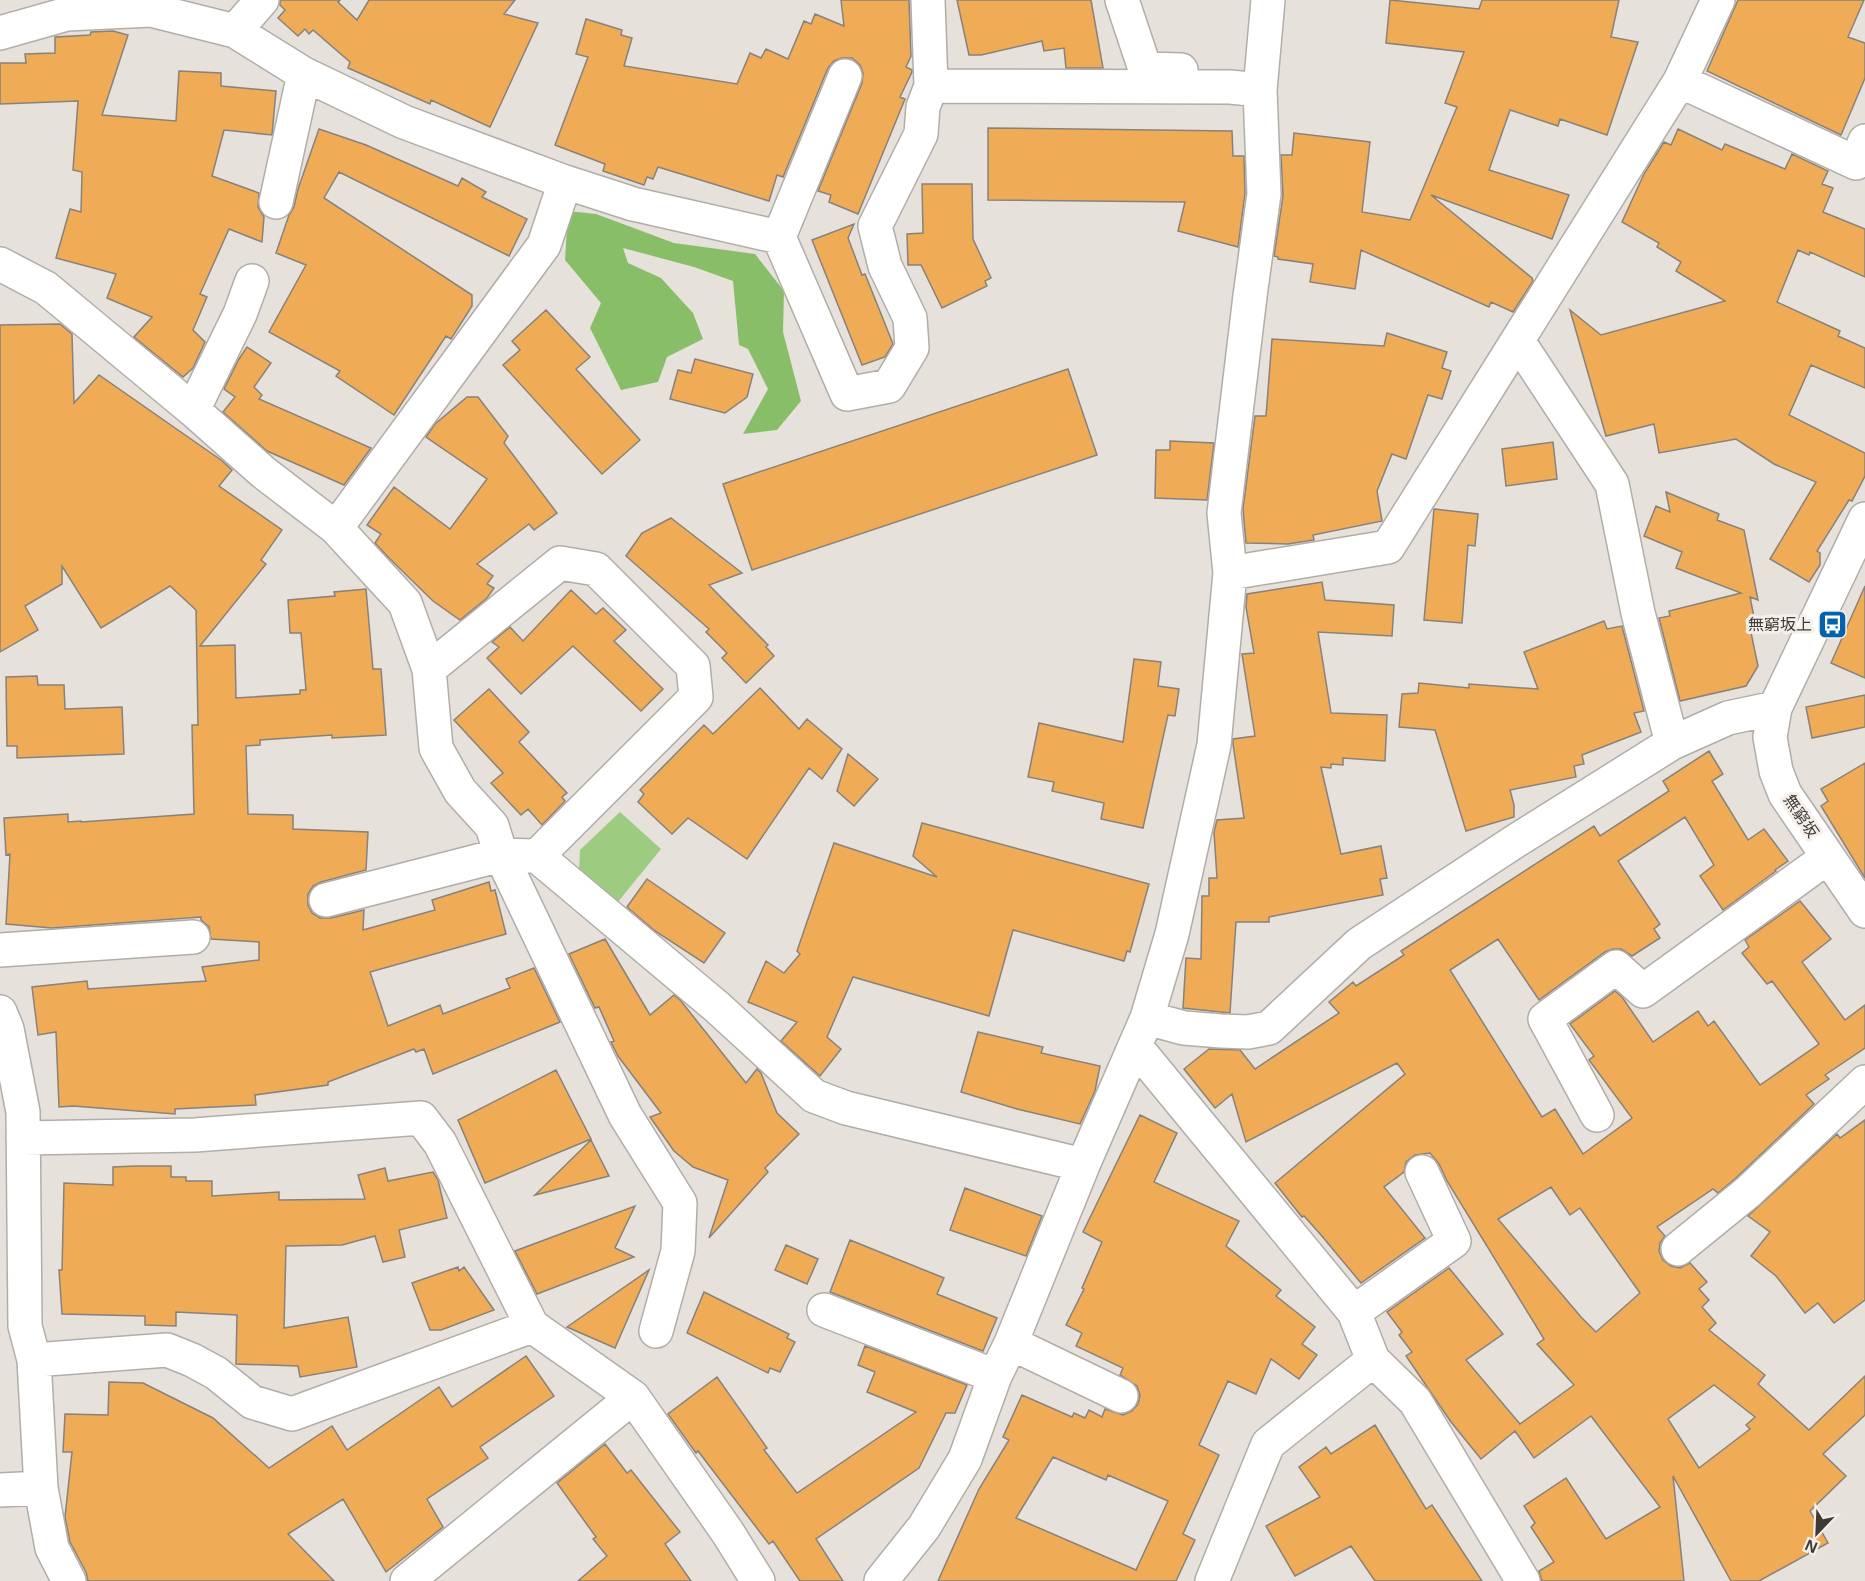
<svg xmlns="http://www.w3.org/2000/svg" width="1865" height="1581" font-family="Arial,'Noto Sans JP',sans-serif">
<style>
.green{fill:#9dcb80}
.forest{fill:#89be68}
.building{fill:#f0ab56;stroke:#87827c;stroke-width:1.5;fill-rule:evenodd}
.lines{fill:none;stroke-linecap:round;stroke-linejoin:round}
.minor-casing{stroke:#b2ada8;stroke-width:36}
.minor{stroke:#fff;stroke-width:33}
.labels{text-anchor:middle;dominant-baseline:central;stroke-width:6;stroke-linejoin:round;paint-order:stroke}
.poi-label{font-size:16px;fill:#3d3a38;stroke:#f4efe9;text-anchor:end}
.street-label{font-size:16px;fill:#3d3a38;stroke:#f4efe9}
</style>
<rect width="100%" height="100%" fill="#e7e1db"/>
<path class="green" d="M620,812l41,37 -48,59 -34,-35 1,-23z"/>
<path class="forest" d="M568,211l28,3 78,29 81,11 29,37 -1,41 18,69 -24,29 -34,4 25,-45 -20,-40 -9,-4 -6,-64 -39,-14 -71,-19 5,15 33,15 32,35 10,26 -36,18 -9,25 -37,8 -31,-62 11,-25 -36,-43z"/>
<path class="building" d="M280,0h60l-2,2 19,18 12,-20h146l-11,14 34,9 -48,104 -59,-27 -1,4 -82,-36 2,-6 -37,-32 -4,4 -4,-5 -7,7 -20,-18 7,-8 -5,-5z
M841,0h68l2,56 -5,11 6,3v2l-12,25 5,2 -47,115 -29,-12 2,-7 -13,-4 44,-108 1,-10 -3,-8 -8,-7h-10l-8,3 -6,7 -45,109 -6,-2 -8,26 -111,-34 -5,12 -6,-2 -3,8 -41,-14 2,-7 -50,-19 33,-88 -12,-3 10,-35 36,11 -1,5 11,3 -8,28 113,18 13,-31 11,5 5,-9 22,10 16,-38 7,3 4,-10 29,12z
M957,0h134l12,68h-37l-2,-20 -20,3 -2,-10 -61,14h-12z
M1390,0l89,9 3,-9h137l-8,37 27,5 -31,93 -47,-16 -2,7 -48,-16 -21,60 80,25 -17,44 -121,-44 101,83 1,3 -20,31 -22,-10 -2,5 -128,-57 -6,39 -45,-7 3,-18 -35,-5v-2l-4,-1 9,-60 -2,-41h11l2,-22 76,9 -8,70 48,8 47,-113 -12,-4 19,-51 -78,-9z
M1738,0h126l-16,37 17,6v35l-24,57 -134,-64z
M113,31l15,4 -26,80 74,6 3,-50 42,2v13l55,5 -4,44 -48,-5 -12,46 47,17 -1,14 6,10 -2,25 -33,-13 -29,65 7,3 -14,33 12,12 -12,26 -10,9 -49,-40 18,-20 -45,-19 9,-24 -60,-16 14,-49 11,3 1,-40 -9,-2 5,-69 -78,3v-41h26l-1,-9 30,-1v-16l35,-2 1,-3z
M988,128l244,3 1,25h11l1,37 -7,54 -60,-16 7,-29 -197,-2z
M319,129l47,16 92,41 4,-8 24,14 -4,5 45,22 -18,37 -170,-84 -15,26 148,97v11l-21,33 -5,-3 -52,79 -58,-39 4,-5 -71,-39 37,-67 -30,-12 13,-38 5,-8 4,-18z
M1678,129l44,21 3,-6 60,25 7,-15 36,17 -6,13 11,4 -10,24 42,17v48l-55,-25 -1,3 -11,-5 -21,52 63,29 -2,5 27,12v40l-54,-23 -22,50 76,38v23l-13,25 -3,-1 -32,51 3,2v12l-11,17 -39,-23 46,-77 -42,-18 -38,-25 -77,14 -5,-29 -48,12 -36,-126 31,25 124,-34 -49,-30 5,-9 -24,-15 2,-4 -37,-21 22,-48 20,-32 7,3z
M922,184h50l1,55 18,39 -6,3 2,5 -45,22 -21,-43h-13l-1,-31 16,-1z
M854,224l-6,14 14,37 3,-1 28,70 -8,13 -23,8 -50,-125z
M546,310l44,47 -14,12 64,71 -38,34 -99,-109 17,-15 -8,-9z
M60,324l12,10 2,69 25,-28 122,85 11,10 -13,16 63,44 -21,30 5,4 -66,82 35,-1 1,53 64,-4v-4h6l-5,-57h-11l-2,-33 47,-4 -1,-4 32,-3 7,80h8l5,66 -54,3v-3l-72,5v5l-14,1 2,68 45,1v14l75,3 -2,38 -45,12 -8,4 -5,8v11l4,8 8,5h11l33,-8 -1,20 72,-20 -3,-10 57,-18 2,9 4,-1 11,44 -136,38 18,54 52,-21 3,9 67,-26 -4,-9 28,-11 26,54 -127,52 -9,-25 -8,3 -2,-3 -86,33v3l-73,10 1,10 -81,4v5l-102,-8 -14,1 -3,-75 -18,3 -6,-48 55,-6 1,8 118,-8 -4,-14 57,-7v-18l-48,-3 -2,-12 -8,-7v-3l-149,11 -46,-4 4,-70 -4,1 -2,-37 64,-4v8l13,-1v1l113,-8 -2,-89h6l-2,-115 -26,-24 -69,42 -39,-62v18l-37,22 13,24 -38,22v-327z
M1387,333l60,19 -5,16 9,3 -9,28 -14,-4 -22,64 -14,-5 -15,37 5,30 -69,14 1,5 -26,4 -42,-1 -3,-34 12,-93h11l6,-77 112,7z
M247,347l24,16 -17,24 8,8 -3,4 112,49 -27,37 -77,-34 -44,-39 12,-15 -11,-8 15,-30z
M695,359l58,15 -6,23 -22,16 -55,-14 8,-29 13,3z
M1068,369l29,86 -345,115 -29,-86z
M467,397h11l30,39 -4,7 53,70 -23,17 -5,-6 -52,40 16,12 -6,8 7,4 -7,10 -27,22 -27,-19 -44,-43 -14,-15 6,-9 -14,-9 27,-38 56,42 37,-50 -61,-42 9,-13z
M1170,441l44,2 -7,57 -52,-2 1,-48h14z
M1553,442l4,37 -51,7 -4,-37z
M1666,492l53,22 -2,6 27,10 14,70 -8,-3 5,25 -6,1 9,43 -12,20 -66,15 -21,-83 11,-2 -1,-5 72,-18 -65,-25 6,-16 -38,-16 12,-30 14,6z
M1434,509l44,5 -3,32 -7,-1 -6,78 -38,-3z
M671,518l71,55 -33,12 59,60 -2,2 8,9 -28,27 -24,-25 5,-5 -21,-21 3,-3 -83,-73 16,-23z
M1322,582l3,18 69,5 -2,31 -74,-4 13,81 56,2 -2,46 -42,-3v7l-12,-1v4l-10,-1 20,87 40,-8 6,32 -7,1 3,16 -114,22v5h-33l-6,91 -47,-5 3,-50 15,1 1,-63h7v-18h8l-3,-46 3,-12 27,-2 -11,-74v-5l22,-3 -13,-82 12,-1 -8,-46 1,-13z
M1865,586v92l-34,-15z
M571,590l25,24 7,-6 23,22 -12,11 49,48 -22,22 -68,-65 -52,48 -34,-36 12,-11 -7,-5 18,-15 13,14z
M1604,621l3,8 15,-3 22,85 -10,2 7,19 -59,23 2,9 -10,2 2,11 -66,13 4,15v12l-48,14 -31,-101 -36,-3 3,-33 16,-1 1,-10 50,5v-4l69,5 -14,-37z
M1134,659l27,3 -3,24 21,3 -4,27 -7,-1 -25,113 -42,-9 3,-16 -52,-12 2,-9 -26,-5 11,-54 84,19z
M37,676l1,9h26l1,24 57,-2 2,47 -107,4v-12h-10l-1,-69z
M760,688l39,41 8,-10 35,30 -20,30 -13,-11 -62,91 -59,-41 -16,16 -34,-32 6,-8 -4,-4 64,-65 9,9z
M489,689l40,43 -10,10 48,51 -5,4 3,4 -23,24 -14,-16 -7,6 -30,-32 12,-10 -49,-53z
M1865,695v32l-53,11 -6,-31z
M1709,751l14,23 -11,7 36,59 16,-11 24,32 -13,9 1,1 -53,39 -23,-34 14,-11 -29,-48 -67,44 42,63 -6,5 6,9 -28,18 -11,-7h-8l-8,3 -66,48 -41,-61 -48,31 92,147 13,-8 28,45 49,-36 -43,-58 5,-4 -24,-32 45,-33 7,6 31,45 45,-31 10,15 6,-5 46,64 59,-41 -47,-63 -5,3 -25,-31 7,-6 -4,-7 55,-39 31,38 -29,23 43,58 20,-15v43l-40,27 4,4 -23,16 8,9 -78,74 -18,15 -5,-4 -56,38 8,9 -5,7 -1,8 4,9 8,6 9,2 10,-5 17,19 -8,7 10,11 -7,7 14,16 -7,7 56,45 -7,9 51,46 56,-54v39l-42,39 23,22 -36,35 18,32 -69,38h-28l-58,-105 11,105h-142l-3,-10 15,-9 -23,-35 4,-4 -11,-17 42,-28 40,61 54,-32 -69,-91 -57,42 -19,-27 -34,28 -30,-37 -45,-66 6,-4 -13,-17 3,-3 -15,-20 62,-44 54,66 -37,26 54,64 54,-39 -37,-41 7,-5 -97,-158 -8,-17 -9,-11 -15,2 -9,7 -2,10 -20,15 41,51 -64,45 -40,-48 -17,-19 -2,1 -27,-34 130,-109 -8,-11 -151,79 -14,-48 -17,14 -31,-39 25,-20 31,1 15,19 84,-56 -10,-11 24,-20 3,4 48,-31 -3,-4 193,-125 6,10 69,-45 -6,-10zM1551,1187l19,28 10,-7 60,85 -44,39 -15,-15 -83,-98zM1714,1385l41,32 -9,8 4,4 -51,39 -31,-49z
M848,754l30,25 -24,27 -17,-15z
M1865,763v115l-44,-72 7,-5 -7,-12z
M922,823l227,61 -19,68 -3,-1 -3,10 -111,-31 -24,86 -136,-39 -26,60 14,12 -21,27 -39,-35 16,-19 -49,-20 18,-41 18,12 16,-19 -3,-3 37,-108 103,34 -24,-21z
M647,879l78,54 -21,30 -49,-32 -28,-24z
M605,939l45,76 24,-20 7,6 65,82 11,-14 4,4 16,40 22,21 -34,34 3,4 -59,66 19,-58 -35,-13 -19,-16 -24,-34 11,-4 -43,-57 -7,-14 3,-1 -15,-34 -4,1 -26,-54z
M978,1032l65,15 -2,6 59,13 -5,25 -15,33 -63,-15 -56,-17z
M556,1070l35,69 -106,44 -27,-63z
M1140,1115l37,18 -23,49 85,39 -13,25 55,44 -5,6 39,31 -13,17 15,11 -18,24 -28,-20 -15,35 -28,-13 -29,64 20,10 -36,79 12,6 -19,41h-238l41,-92 30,-49 -6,-3 19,-42 50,22 2,-4 11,5 4,-8 13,7 3,-8 18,6 9,-4 6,-7 2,-9 -3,-9 -17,-11 3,-7 -47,-22 6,-13 -16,-8 18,-36 -2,-1 20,-46 -19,-10zM1053,1457l53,23 2,-5 60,26 -32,69 -120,-52z
M1865,1120v180l-31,23 -16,-20 -13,10 -29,-37 -25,-20 19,-24 -22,-16 89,-82 3,4z
M591,1140l18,36 -74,19z
M136,1166h35v11h15v4h26v15l67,-4v8l86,-1 -7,-24 27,-7 3,13 45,-9 5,8 9,38 -48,12 6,27 -22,5 -8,-26 -33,9 -56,1 -2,82 64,-11 9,50 -57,10 -2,-11 -62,-2 1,-49 -61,-3v14l-31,-1v-9l-83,-2 -3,-44h3l2,-87 49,2v-18z
M965,1188l77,28 -16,40 -76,-26z
M635,1206l-20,42 19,9 -97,37 -22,-43z
M850,1240l94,38 -7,16 60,24 -14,33 -153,-59z
M786,1245l32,14 -11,25 -32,-14z
M458,1267l1,4 5,-4 30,43 -53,20h-11l-18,-47z
M649,1270l-34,78 -48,-21z
M704,1292l85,42 -2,4 8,4 -15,30 -10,-4 -2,5 -81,-40z
M865,1346l102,39 -12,28h-9l-27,55 -103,71 27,42h-43l-27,-40 -4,3 -71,-93 -2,2 -28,-39 49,-37 50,71 -3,2 33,43 119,-81 -49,-20 8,-20 -17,-7z
M526,1356l28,40 -74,51 8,11 -61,41 16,28 -57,45 -43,-73 -55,35 46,47h-246l-2,-9 -16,-30 -5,-25 7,-65h-9l2,-38 43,1 1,-33 34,1 70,35 56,50 63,-42 15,24 92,-63 13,20z
M1375,1425l51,84 6,-4 50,76h-107l-24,-35 -56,30 -29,-50 54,-29 -21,-30 27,-20 5,7z
M605,1444l22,29 4,-3 49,62 -15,12 26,37h-113l29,-25 -14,-17 3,-2 -39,-54z"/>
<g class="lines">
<defs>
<path id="minor" d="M928,0l3,86
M1122,0l23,69 36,1
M235,31l27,-31
M0,33l67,-19 84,-4 84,21 69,43 100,48 161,60 68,22 146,33 68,157 42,-8 23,-38 -2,-30 -25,-52 -10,-40 46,-92 2,-27 8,-21 299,1 30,3
M1680,81l176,82 9,-22
M276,202l28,-128
M779,237l66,-161
M0,264l46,24 147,122 70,62 73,56 69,75 24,66 7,79 24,43 32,35 9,29 36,1 180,151 97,89 32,12 237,57
M1518,341l94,143 26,129 34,130
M193,410l47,-96 12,-33
M1865,519l-90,189 -5,29 6,34 9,23 80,117
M336,528l208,-283 21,-63
M1230,573l158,-26 292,-466 38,-81
M429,669l131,-106 36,6 97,97 3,31 -159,159
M326,900l175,-45 124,260 55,88 -2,48 -22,80
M0,950l193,-13
M0,1012l7,17 16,83 2,214 9,34 7,128 11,60 17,33
M1147,1018l37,10 37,3 27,1 21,-4 90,-84 155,-102 158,-99 56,-25 47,-10
M1135,1046l219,266 19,48 42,41 108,180
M1597,1115l-52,-96 71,-52 27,24 185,-134
M23,1138l172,-3 226,-17 19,25 92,183 101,71 95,136 30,48
M1678,1249l70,-57 117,-110
M824,1310l171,66
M1354,1312l100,-71 -32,-69
M1011,1343l110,53
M34,1360l133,-10 25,10 24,13 36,29 40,12 240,-88
M0,1490l41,-2
M407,1581l226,-184
M881,1581l43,-54 41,-68 30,-83 16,-33 72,-178 64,-147 25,-84 42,-189 16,-172 -6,-60 26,-217 14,-102 -4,-104 8,-90
M1212,1581l56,-137 105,-84"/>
</defs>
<use href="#minor" class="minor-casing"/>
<use href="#minor" class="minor"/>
</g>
<defs>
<symbol id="bus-square" viewBox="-11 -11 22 22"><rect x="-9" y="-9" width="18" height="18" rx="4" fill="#0262ae" stroke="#f4efe9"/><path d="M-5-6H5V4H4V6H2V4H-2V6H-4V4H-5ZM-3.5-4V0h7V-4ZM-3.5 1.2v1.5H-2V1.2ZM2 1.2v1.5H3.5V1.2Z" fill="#fff"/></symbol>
</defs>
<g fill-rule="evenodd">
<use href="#bus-square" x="1816" y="608" width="33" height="33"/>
</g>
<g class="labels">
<g class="poi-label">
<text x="1812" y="624">無窮坂上</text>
</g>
<g class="street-label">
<text transform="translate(1801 816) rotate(56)">無窮坂</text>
</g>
</g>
<g transform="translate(1817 1533) rotate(203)" stroke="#f4efe9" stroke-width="4.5" paint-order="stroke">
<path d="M0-4.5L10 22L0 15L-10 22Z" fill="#3d3a38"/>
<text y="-9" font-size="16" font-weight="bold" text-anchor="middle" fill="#3d3a38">N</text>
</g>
</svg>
